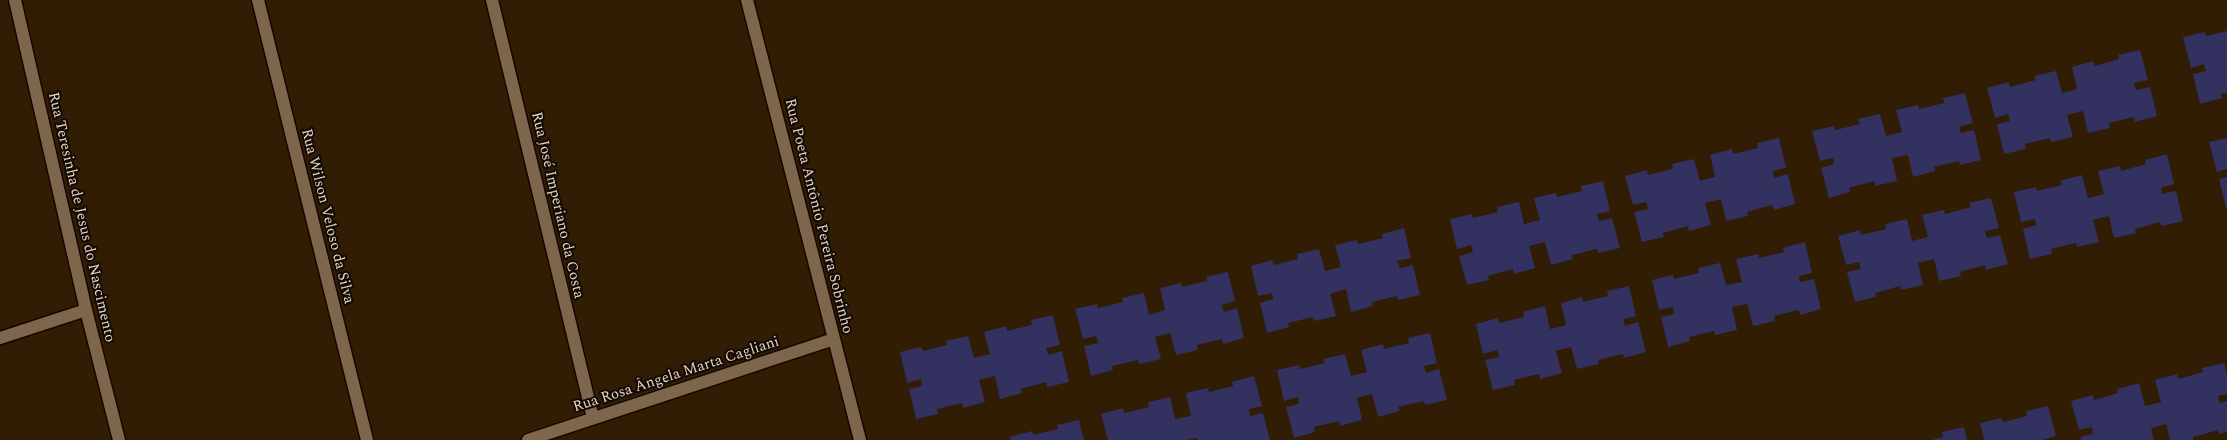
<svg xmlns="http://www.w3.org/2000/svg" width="2227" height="440" font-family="Spectral,serif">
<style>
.building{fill:#32315f}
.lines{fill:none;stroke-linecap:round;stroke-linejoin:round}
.minor-casing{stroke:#180600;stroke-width:15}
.minor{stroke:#7e664c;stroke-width:12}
.labels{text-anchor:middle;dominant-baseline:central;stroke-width:4;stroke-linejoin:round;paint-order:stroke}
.street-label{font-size:15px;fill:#e2d4c6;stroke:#120902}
</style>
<rect width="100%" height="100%" fill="#311c04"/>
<path class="building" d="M2227,31v62l-6,1 1,4 -22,6 -7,-30 13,-3 -2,-7 -13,4 -8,-31 22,-5 1,4z
M2140,50l8,30 -14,3 2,7 14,-3 7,29 -22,6 -1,-5 -25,6 1,5 -22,5 -5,-22 -16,4 6,22 -22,5 -1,-4 -25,6 1,5 -22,5 -7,-30 13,-3 -2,-7 -13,4 -8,-30 22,-6 1,5 26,-7 -2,-4 22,-5 6,22 15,-4 -5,-22 21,-6 2,5 24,-7 -1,-4z
M1965,93l8,30 -14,4 2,6 13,-3 7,30 -21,5 -1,-4 -25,6 1,4 -22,6 -5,-22 -16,3 5,23 -22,5 -1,-5 -25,7 1,4 -21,6 -8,-30 13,-4 -1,-6 -13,3 -8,-30 22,-5 1,4 25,-6 -2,-5 22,-5 6,22 16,-4 -6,-22 22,-5 1,4 25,-6 -1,-5z
M1779,138l7,30 -13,3 1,7 14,-4 7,30 -21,6 -2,-5 -25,7 1,4 -22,5 -5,-22 -16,4 6,22 -22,6 -1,-5 -25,7 1,4 -22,5 -8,-30 14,-3 -2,-7 -13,3 -8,-29 22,-6 1,5 25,-6 -1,-5 22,-5 6,22 15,-4 -5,-22 22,-6 1,5 25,-6 -1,-5z
M2227,138v31l-10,3 -8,-30z
M2167,154l7,30 -13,4 1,6 14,-3 7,30 -22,5 -1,-4 -25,7 1,4 -22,5 -5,-22 -16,4 6,22 -22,5 -1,-4 -25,6 1,5 -22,5 -7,-30 13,-4 -1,-6 -14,3 -7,-30 22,-5 1,4 25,-6 -2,-4 22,-6 6,23 16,-4 -6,-23 22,-5 1,5 25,-7 -1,-4z
M2227,177v31h-1l-7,-29z
M1603,181l7,30 -13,3 2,7 13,-3 8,30 -22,5 -1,-4 -25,6 1,4 -22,6 -6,-23 -16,4 6,22 -21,6 -1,-5 -25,7 1,4 -22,5 -8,-29 14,-4 -2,-7 -14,4 -7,-30 22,-5 1,4 25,-6 -1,-5 22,-5 5,22 16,-4 -6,-22 22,-5 1,4 25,-6 -1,-5z
M1991,198l8,30 -14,3 2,7 13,-3 8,29 -22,6 -1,-5 -25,7 1,4 -22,5 -5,-22 -16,4 5,22 -22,5 -1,-4 -25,7 1,4 -21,5 -8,-30 14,-3 -2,-7 -13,3 -8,-29 22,-6 1,5 25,-6 -1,-5 22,-5 5,22 16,-4 -6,-22 22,-5 1,4 26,-7 -2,-4z
M1404,228l7,30 -14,3 3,7 13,-3 7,30 -22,5 -1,-4 -25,6 1,4 -22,6 -5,-23 -16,5 6,22 -22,5 -1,-4 -25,6 1,4 -22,6 -7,-30 13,-4 -1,-6 -14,3 -7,-30 21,-6 2,5 24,-6 -1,-5 22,-5 6,22 16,-4 -6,-22 22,-5 1,4 25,-6 -1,-4z
M1805,242l7,31 -13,3 1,6 14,-3 7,30 -21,6 -1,-5 -25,6 1,5 -22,5 -6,-22 -15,3 5,23 -22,5 -1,-4 -25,6 1,4 -22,6 -7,-30 13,-3 -1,-7 -14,3 -7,-30 21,-5 1,4 25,-6 -1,-5 22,-5 6,22 16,-3 -6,-23 22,-5 1,4 25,-6 -1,-4z
M1228,272l7,29 -13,4 2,7 13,-4 7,30 -21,6 -1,-5 -25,6 1,5 -22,5 -6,-22 -15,4 6,22 -22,5 -1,-4 -26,6 1,4 -22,6 -7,-30 14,-3 -2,-7 -13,3 -8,-30 22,-5 1,4 25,-6 -1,-4 22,-5 5,22 16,-5 -5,-22 21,-5 1,4 25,-6 -1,-4z
M1629,286l7,30 -13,3 2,7 13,-4 8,30 -22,6 -1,-4 -25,6 1,4 -22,5 -6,-22 -15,4 6,22 -22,6 -1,-5 -25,6 1,5 -22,5 -8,-30 14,-3 -2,-7 -14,4 -7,-30 22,-6 1,5 25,-6 -1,-5 22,-6 5,23 16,-4 -5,-22 21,-6 1,5 25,-6 -1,-5z
M1053,315l7,30 -14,3 3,7 13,-4 7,31 -22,5 -1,-5 -25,7 1,4 -22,6 -5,-23 -16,4 6,22 -22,6 -1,-5 -25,6 1,5 -22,5 -7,-30 13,-3 -1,-7 -14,4 -7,-31 21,-5 2,4 24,-6 -1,-4 22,-5 6,22 16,-4 -6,-22 22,-6 1,5 25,-6 -1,-5z
M1430,333l7,30 -13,3 2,7 13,-4 8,31 -22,5 -1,-4 -26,6 2,4 -22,6 -6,-23 -15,4 5,22 -22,6 -1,-5 -25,6 1,5 -21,6 -8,-31 13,-3 -1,-7 -14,4 -7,-31 22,-5 1,4 25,-6 -2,-4 22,-5 6,22 16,-4 -6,-22 22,-6 1,5 25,-6 -1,-5z
M2224,363l3,13v18l-9,2 2,7 7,-2v31l-8,2 -1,-4 -25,7v3h-23l-4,-16 -15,4 3,12h-73l-1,-3 13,-3 -1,-7 -13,3 -8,-29 22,-6 1,5 24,-7 -1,-4 22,-6 6,23 16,-4 -6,-22 22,-6 1,5 25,-7 -1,-4z
M1254,376l8,30 -13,3 1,7 13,-3 7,27h-72l-1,-2 -10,2h-79l-7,-26 22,-6 1,5 25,-6 -1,-5 22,-5 5,22 16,-3 -5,-23 22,-5 1,4 24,-6 -1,-4z
M2048,406l8,30 -14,4h-58l-4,-17 21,-5 2,4 24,-6 -1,-5z
M1079,420l5,20h-73l-1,-3 22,-6 1,4 25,-6 -1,-4z
M1964,427l3,13h-35l11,-3 -1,-5z"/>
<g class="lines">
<defs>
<path id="minor" d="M15,0l71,310 33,130
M258,0l109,440
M492,0l101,418
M747,0l113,440
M0,338l86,-28
M528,440l306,-101"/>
</defs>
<use href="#minor" class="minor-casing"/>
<use href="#minor" class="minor"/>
</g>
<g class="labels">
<g class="street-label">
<text transform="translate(558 205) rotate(77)">Rua José Imperiano da Costa</text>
<text transform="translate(328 216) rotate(76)">Rua Wilson Veloso da Silva</text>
<text transform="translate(819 216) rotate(76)">Rua Poeta Antônio Pereira Sobrinho</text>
<text transform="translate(82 217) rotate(77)">Rua Teresinha de Jesus do Nascimento</text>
<text transform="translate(676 374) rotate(-18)">Rua Rosa Ângela Marta Cagliani</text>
</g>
</g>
</svg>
